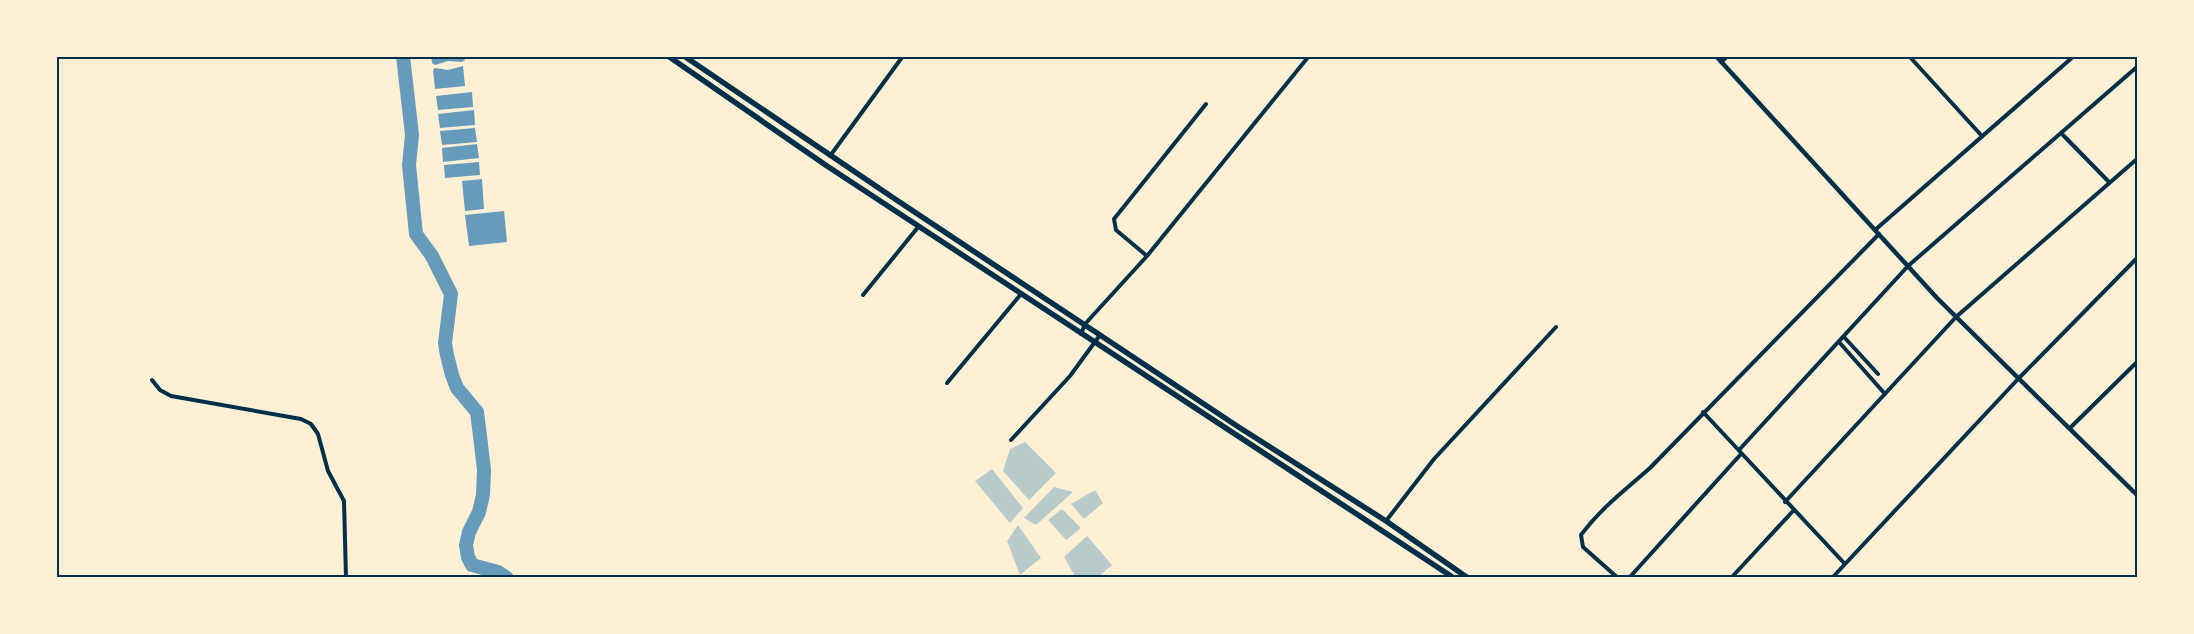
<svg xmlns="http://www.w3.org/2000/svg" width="2194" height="634" font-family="'Noto Sans',sans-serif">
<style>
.green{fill:#b9caca}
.water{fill:#669bbc}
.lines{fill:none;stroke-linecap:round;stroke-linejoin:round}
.river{stroke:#669bbc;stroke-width:14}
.minor{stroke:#003049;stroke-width:4}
.tertiary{stroke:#003049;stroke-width:4.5}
.trunk{stroke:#003049;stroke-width:5.5}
.neatline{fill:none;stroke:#003049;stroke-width:2}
</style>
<rect width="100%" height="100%" fill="#fdf0d5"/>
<path class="green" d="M1025,442l31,31 -27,27 -26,-29 7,-22z
M992,469l31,39 -13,15 -35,-42z
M1054,487l19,5 -37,33 -12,-7z
M1095,490l8,13 -19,16 -13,-15z
M1062,509l19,19 -15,12 -18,-20z
M1018,525l23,33 -21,17 -13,-34z
M1087,536l25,29 -15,13h-21l-12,-21z"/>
<path class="water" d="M431,56h33l1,4 -3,2 -14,-1 -13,4 -3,-2z
M463,66l2,20 -30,3 -2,-19 2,-2 13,2z
M472,92l1,15 -35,3 -2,-14z
M474,110l1,15 -35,3 -2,-14z
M475,128l2,14 -35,3 -2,-14z
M477,144l2,14 -36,4 -1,-14z
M479,162l1,13 -35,3 -1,-13z
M482,179l2,30 -19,2 -3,-30z
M504,211l3,31 -38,4 -4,-31z"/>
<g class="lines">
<path class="river" d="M403,56l9,79 -3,30 7,69 16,22 19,38 -6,49 2,12 5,20 5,13 20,24 3,24 4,34 -1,25 -4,17 -10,20 -3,13 2,12 4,8 26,7 9,6"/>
<path class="minor" d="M1909,56l72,79
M1721,62l7,-6
M2061,133l48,49
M830,156l73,-100
M1875,230l199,-174
M1147,256l-31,-26 -2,-11 92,-115
M863,295l56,-69
M1081,334l4,-10 62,-68 162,-200
M1844,337l34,37
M1839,342l46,52
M152,380l8,10 11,6 130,23 10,5 7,10 10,37 16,30 2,77
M947,383l74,-89
M1703,412l142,152
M2070,428l68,-67
M1011,440l59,-64 30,-41
M1739,450l169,-184 230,-200
M1785,502l171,-185 182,-159
M1386,521l48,-62 122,-132
M1618,578l-35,-31 -2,-12c20,-27 44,-45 69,-67l229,-234
M1629,578l112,-124
M1731,578l62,-67
M1832,578l187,-200 119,-121"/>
<path class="tertiary" d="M1716,56l221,242 201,198"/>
<path class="trunk" d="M668,56l159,110 627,412
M684,56l211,143 342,227 149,95 82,57"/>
</g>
<rect width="2194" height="634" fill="none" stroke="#fdf0d5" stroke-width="115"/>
<rect x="58" y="58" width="2078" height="518" class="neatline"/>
</svg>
